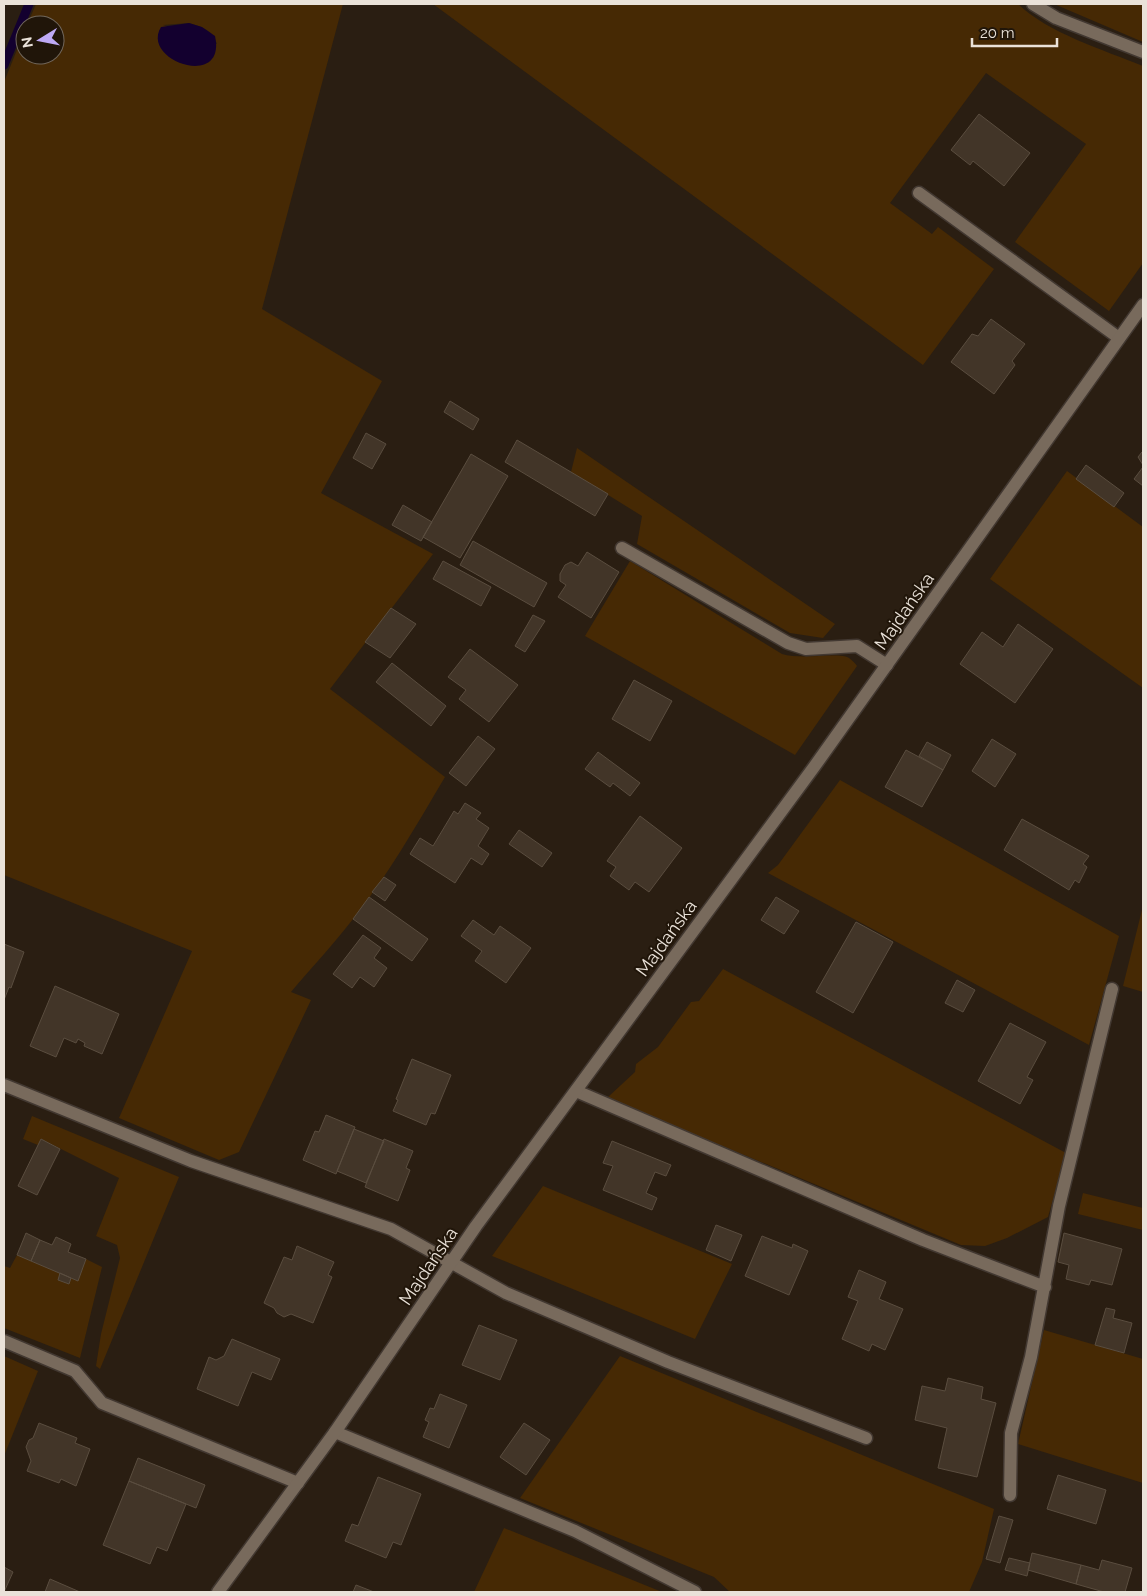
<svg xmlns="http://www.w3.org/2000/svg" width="1147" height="1596" font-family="Raleway,sans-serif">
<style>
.green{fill:#462904;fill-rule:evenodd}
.water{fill:#13002f}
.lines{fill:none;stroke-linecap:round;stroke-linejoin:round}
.stream{stroke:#13002f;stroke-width:9}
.building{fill:#423528;stroke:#5a4d3f}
.service-casing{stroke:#423831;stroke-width:15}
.minor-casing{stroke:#423831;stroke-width:15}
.service{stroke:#786a5c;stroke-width:12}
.minor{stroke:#786a5c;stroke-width:12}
.labels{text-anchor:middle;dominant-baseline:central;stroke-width:4;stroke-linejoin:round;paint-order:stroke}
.street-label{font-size:18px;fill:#eae2d9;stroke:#201509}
</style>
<rect width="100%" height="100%" fill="#2a1e12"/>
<path class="green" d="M36,4h307l-81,305 120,72 -61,112 112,61 -103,135 115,88c-29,49 -57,98 -92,142 -19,25 -42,49 -62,73l20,8 -72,152 -20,8 -100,-42 73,-167 -188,-76v-793l21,-52v25h30v-30h-28zM189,23c13,4 24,7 28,21l-54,-19z
M433,4h585c30,29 86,46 125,62v197l-34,48 -94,-69 71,-98 -100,-71 -96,130 42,31 6,-7 56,42 -71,96z
M1054,4h89v38z
M577,448l258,176 -12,14 -33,-5 -153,-89 5,-28 -71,-44z
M1067,471l76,56v161l-153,-109z
M630,561l152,93c20,6 57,-2 67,4 3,2 6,5 8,8l-62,89 -210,-119z
M840,780l279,156 -30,109 -321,-172 10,-8z
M1143,906v86l-20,-6z
M723,969l343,184 -18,64 -41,21 -22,8 -24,-1 -354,-147 28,-26 1,-8 22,-17 33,-45 8,-1z
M32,1116l147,61 -79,192 -4,-3 5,-32 19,-76 -3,-13 -21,-9 23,-58 -78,-39 -3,6 -15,-6z
M543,1186l189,78 -37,75 -203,-83z
M1083,1193l60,15v22l-65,-16z
M17,1255l43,18 -2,7 11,4 2,-6 7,2 8,-21 16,8 -22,91 -76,-30v-62l6,2z
M1044,1330l99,29v124l-125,-39z
M4,1356l34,15 -34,85z
M620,1356l374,153 -12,53 -13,30h-239l-16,-15 -194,-79z
M504,1528l158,64h-188z"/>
<path class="water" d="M189,23l13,4 13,9c12,54 -75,25 -54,-9z"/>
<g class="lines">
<path class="stream" d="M4,65l25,-61"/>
</g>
<path class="building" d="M979,114l51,39 -26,33 -31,-25 -3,4 -19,-15z
M991,319l34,25 -13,17 3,4 -21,29 -43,-32 21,-28 6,2z
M450,401l29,18 -6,11 -29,-18z
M366,433l20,11 -14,25 -19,-11z
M517,440l91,54 -13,22 -90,-54z
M1142,452h1v13l-5,-8z
M471,454l37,22 -48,82 -37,-21z
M1086,465l38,28 -10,14 -38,-28z
M1143,467v19l-9,-7z
M403,505l29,17 -11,19 -29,-16z
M473,541l74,42 -13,24 -74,-42z
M587,552l32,20 -28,46 -33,-21 8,-12 -6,-4v-7l5,-9 6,-3 7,4z
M443,561l48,26 -10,19 -48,-27z
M391,608l25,16 -26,34 -25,-16z
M533,615l12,6 -20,31 -10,-6z
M1018,624l35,25 -38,54 -55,-39 22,-32 21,15z
M470,649l48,36 -29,37 -30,-23 7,-9 -18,-13z
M392,663l54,43 -15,20 -55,-44z
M634,680l38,21 -22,40 -38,-22z
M478,736l17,13 -29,37 -17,-13z
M992,739l24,15 -21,33 -23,-16z
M927,742l24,13 -8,15 -24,-14z
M906,750l37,20 -21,37 -37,-20z
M598,752l42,31 -10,13 -17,-13 -3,4 -25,-18z
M465,803l16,10 -5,6 13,9 -11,18 11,8 -7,11 -11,-7 -16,25 -45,-29 10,-16 13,8 21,-35 4,3z
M640,816l42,32 -33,44 -14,-10 -6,8 -19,-14 6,-9 -9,-6z
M1022,819l67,37 -6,8 4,3 -8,16 -4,-3 -6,10 -65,-40z
M519,830l33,23 -10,14 -33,-23z
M384,877l12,8 -11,16 -13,-9z
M369,897l59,42 -16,22 -59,-42z
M776,897l23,14 -15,23 -23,-14z
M473,920l21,15 6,-9 31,22 -25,35 -31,-22 7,-10 -21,-15z
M856,922l37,20 -40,71 -37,-21z
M363,935l18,13 -7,10 13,10 -13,19 -14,-10 -8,11 -19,-14z
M4,944l20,8 -13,36 -2,-1 -5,13z
M957,980l18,10 -12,22 -18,-9z
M55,986l64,28 -17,40 -18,-8 1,-3 -7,-4 -2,4 -12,-5 -8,19 -26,-11z
M1010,1023l36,19 -19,35 6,3 -13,24 -42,-23z
M412,1059l39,16 -16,39 -4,-1 -5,12 -33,-14 5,-11 -2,-1z
M326,1115l29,12 -19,47 -33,-14 12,-29 4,1z
M354,1129l30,12 -18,42 -29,-12z
M41,1139l19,10 -23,46 -19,-9z
M384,1139l29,12 -7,17 4,2 -12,31 -33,-14z
M612,1141l59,24 -5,11 -11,-4 -9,21 11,5 -5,12 -49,-20 10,-24 -10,-3z
M716,1225l26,10 -11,26 -25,-11z
M26,1233l14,7 -9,21 -14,-6z
M1064,1233l58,16 -10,36 -21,-5 -2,5 -23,-6 3,-14 -11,-3z
M762,1236l30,12 1,-4 15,7 -19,44 -44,-19z
M56,1237l15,7 -3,8 18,7 -8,22 -47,-20 9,-21 12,5z
M297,1246l37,16 -6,13 4,2 -19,46 -22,-9 -7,3 -7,-4 -3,-5 -10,-5 20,-46 8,3z
M859,1270l27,12 -7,17 24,10 -18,41 -13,-6 -3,7 -27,-12 16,-38 -10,-4z
M60,1273l11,5 -2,6 -11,-4z
M1106,1308l9,2 -2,8 19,5 -8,30 -29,-8z
M479,1325l38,15 -17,40 -38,-15z
M232,1339l48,20 -9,21 -19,-8 -14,34 -41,-17 12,-32 7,3 8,-4z
M948,1378l35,9 -2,12 15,4 -19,74 -39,-9 9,-40 -32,-8 7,-34 23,5z
M440,1394l27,11 -18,43 -26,-11 6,-15 -4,-2 5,-12 4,1z
M39,1423l38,15 -2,5 15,6 -14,37 -15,-7 -2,4 -32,-12 4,-10 -5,-14 3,-7 4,-2z
M524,1423l26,17 -24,35 -26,-18z
M138,1458l67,27 -9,23 -67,-27z
M1058,1475l48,15 -10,34 -49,-15z
M378,1477l43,17 -20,51 -8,-3 -7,16 -41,-17 7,-17 6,2z
M129,1481l57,23 -19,47 -10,-4 -7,17 -47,-19z
M999,1516l14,4 -13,43 -14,-4z
M1032,1553l49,12 -5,19 -48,-14z
M1009,1558l21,5 -3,13 -22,-6z
M1102,1560l30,8 -7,24h-21l-28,-8 5,-19 18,5z
M4,1567l9,5 -9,20z
M50,1579l30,13h-35z
M356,1585l18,7h-21z"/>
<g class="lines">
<defs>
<path id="service" d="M1033,4l23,14 87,34
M919,193l200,145
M622,548l166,95 18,6 51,-3 30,19
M4,1085l187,76 200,68 115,64 162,69 198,76
M576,1091l347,149 122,47
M4,1341l71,30 27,32 196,80
M335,1432l240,99 120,61
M1010,1495l1,-62 20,-76 28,-151 53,-217"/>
<path id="minor" d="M218,1592l117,-160 141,-206 338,-459 329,-462"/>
</defs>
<use href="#service" class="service-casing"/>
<use href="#minor" class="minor-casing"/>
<use href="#service" class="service"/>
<use href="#minor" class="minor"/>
</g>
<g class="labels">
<g class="street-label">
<text transform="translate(904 611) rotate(-55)">Majdańska</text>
<text transform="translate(666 938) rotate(-54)">Majdańska</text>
<text transform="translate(428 1266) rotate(-56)">Majdańska</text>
</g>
</g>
<rect width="1147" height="1596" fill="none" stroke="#eae2d9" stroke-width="10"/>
<g transform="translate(40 40) rotate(260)"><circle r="24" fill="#201509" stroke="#71675c"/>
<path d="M0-4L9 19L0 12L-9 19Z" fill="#bea9f5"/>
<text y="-8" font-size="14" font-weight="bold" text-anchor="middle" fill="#eae2d9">N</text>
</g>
<path d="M972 38v8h85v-8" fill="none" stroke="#eae2d9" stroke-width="2.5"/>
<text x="980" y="38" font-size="15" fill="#eae2d9" stroke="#201509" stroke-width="4" paint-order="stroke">20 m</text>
</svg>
